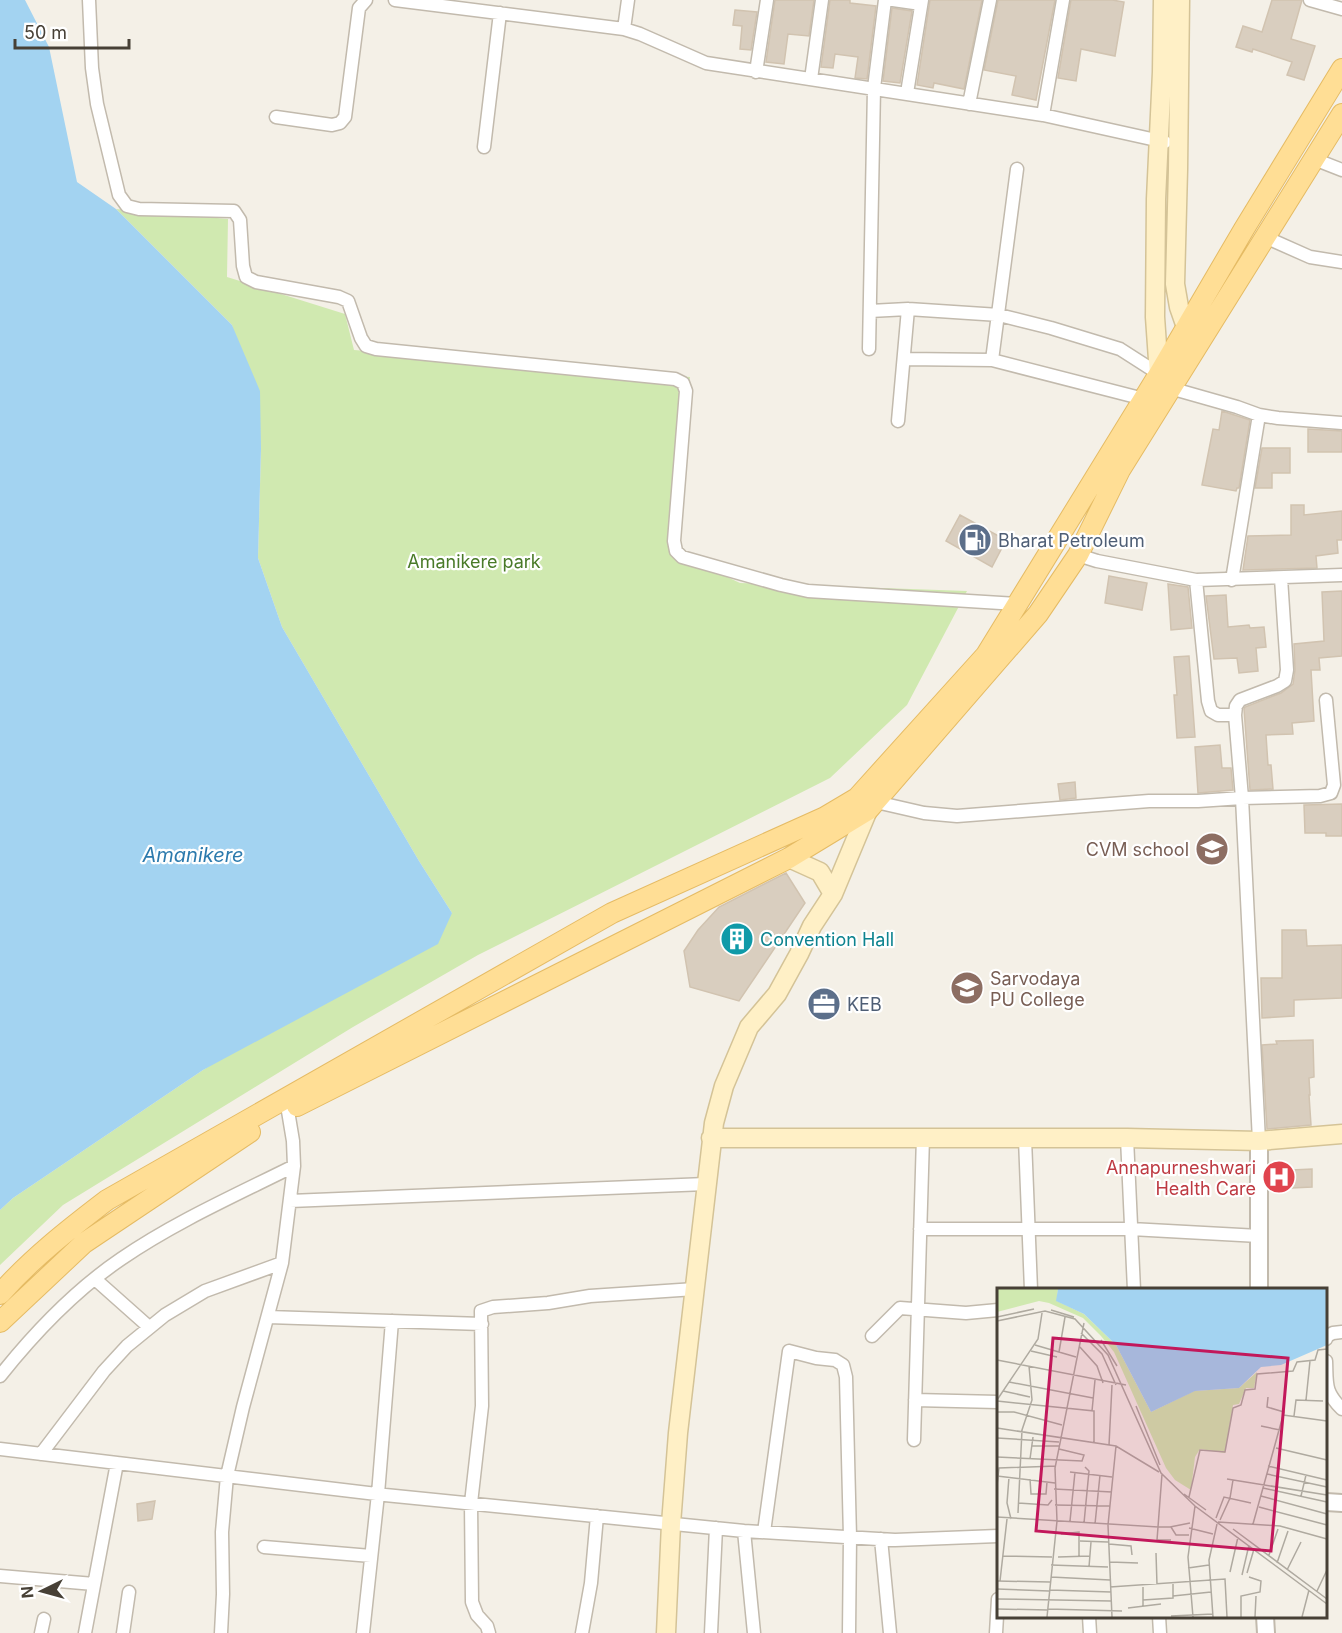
<svg xmlns="http://www.w3.org/2000/svg" width="1342" height="1633" font-family="Inter,sans-serif">
<style>
.green{fill:#d0e9b0}
.water{fill:#a3d3f1}
.building{fill:#d9cebf;stroke:#d1c3b0;stroke-width:1.5}
.lines{fill:none;stroke-linecap:round;stroke-linejoin:round}
.minor-casing{stroke:#c2baad;stroke-width:15}
.tertiary-casing{stroke:#c2baad;stroke-width:20}
.secondary-casing{stroke:#d4c397;stroke-width:21}
.primary-casing{stroke:#e5bb64;stroke-width:22}
.minor{stroke:#fff;stroke-width:12}
.tertiary{stroke:#fff;stroke-width:16}
.secondary{stroke:#fff0c6;stroke-width:18}
.primary{stroke:#ffde95;stroke-width:20}
.labels{text-anchor:middle;dominant-baseline:central;stroke-width:4.5;stroke-linejoin:round;paint-order:stroke}
.service-label{font-size:18px;fill:#4e5e75;stroke:#fff;text-anchor:start}
.park-label{font-size:18px;fill:#497a28;stroke:#fff}
.education-label{font-size:18px;fill:#785e54;stroke:#fff;text-anchor:end}
.culture-label{font-size:18px;fill:#0d838f;stroke:#fff;text-anchor:start}
.health-label{font-size:18px;fill:#be3a42;stroke:#fff;text-anchor:end}
.water-label{font-size:20px;font-style:italic;fill:#2c7aad;stroke:#fff}
.inset-road{fill:none;stroke:#afaaa0;stroke-width:1.5}
.view{fill:#c2185b;fill-opacity:0.15;stroke:#c2185b;stroke-width:3}
.inset-edge{fill:none;stroke:#474036;stroke-width:3}
</style>
<rect width="100%" height="100%" fill="#f4f0e7"/>
<path class="green" d="M116,209l112,10 -1,58 118,37 9,36 336,27 -16,175 66,31 227,8 -60,114 -77,73 -352,177 -125,72 -290,178 -63,60v-55l13,-12 190,-128 249,-157 -33,-52 -137,-234 -24,-69 3,-109 -29,-124z"/>
<path class="water" d="M0,0h25l24,47 28,135 39,27 116,116 28,66 1,58 -3,109 24,69 137,234 33,52 -14,31 -235,126 -190,128 -13,12z"/>
<path class="building" d="M775,0h39l-5,36 -21,-2 -4,30 -18,-2z
M830,0h20v3l26,3 -9,73 -12,-1 3,-21 -23,-3 -2,14 -12,-1z
M930,0h52l-18,89 -30,-6 -1,5 -16,-3z
M998,0h57l-19,100 -24,-5 4,-19 -32,-6z
M1071,0h41l12,2 -9,54 -34,-7 -5,32 -18,-3z
M1272,0h30l-11,39 24,7 -11,34 -17,-5 5,-13 -39,-13 -1,3 -16,-5 7,-21 19,6z
M892,8l20,3 -12,72 -17,-2z
M735,10l22,2 -6,38 -11,-1 2,-23 -9,-1z
M1222,411l28,9 -11,68h-2l-1,3 -34,-6 11,-56 6,1z
M1308,429l34,2v21h-34z
M1262,448h28v25h-18v15h-17z
M1291,505h13v10l38,-4v29h-5l1,13 -22,3 1,12 -74,2 5,-34 43,-1z
M960,515l46,25 -14,27 -46,-26z
M1109,576l38,7 -5,27 -37,-7z
M1168,584l20,3 4,41 -21,2z
M1342,591v65l-23,2 1,12h-9l3,51 -22,2 1,11 -27,1 2,30h3l2,24 -23,1 -6,-81 1,-2 36,-14 12,-9 2,-14 -1,-26 30,-3 -2,-49z
M1226,595l2,32 21,-2 1,3 14,-1 2,20 -10,1 2,23 -19,2 -2,-15 -23,1 -8,-63z
M1189,656l6,81 -18,1 -3,-43h3l-3,-38z
M1220,745l2,23h9l2,22 -35,3 -3,-46z
M1075,782l1,16 -16,2 -2,-16z
M1342,804v32h-16v-3h-21l-1,-28z
M786,873l19,30 -66,98 -49,-14 -6,-36 14,-21 21,-23z
M1282,930h24l1,16 35,-1v53l-48,2v16l-32,2 -1,-40h21z
M1313,1040l1,37 -5,1 1,17h-1l2,30 -44,4 -5,-84 15,-1 -1,-3z
M1312,1169v18l-43,2v-18z
M155,1501l-3,18 -14,2 -1,-17z"/>
<g class="lines">
<defs>
<path id="minor" d="M89,0l3,68 5,36 22,91 8,11 12,3 95,2 6,9 3,46 3,11 10,5 83,15 9,4 13,37 5,8 10,3 299,30 8,4 3,8 -12,150 2,10 6,6 99,28 27,6 209,13
M395,0l229,29 16,5 66,29 337,52 122,27
M893,0l28,4
M1310,0l32,9
M624,29l4,-29
M756,72l11,-72
M811,79l11,-79
M907,93l15,-93
M969,104l21,-104
M1043,115l20,-115
M276,117l56,8 8,-2 5,-6 14,-109 7,-8
M484,147l16,-134
M1314,159l28,11
M1017,169l-25,191 152,39
M1265,237l45,20 32,5
M870,311l38,-2 91,6 52,13 69,21 39,25
M869,349l5,-261 11,-88
M904,359l88,1
M1170,388l67,19 22,8 19,3 64,5
M898,421l10,-112
M1078,555l19,6 99,19 146,-5
M1281,578l6,92 -2,11 -8,5 -37,14 -4,6 -1,9 7,83 78,-2 11,-3 3,-8 -8,-85
M1196,580l12,121 3,10 7,4h17
M1232,580l27,-165
M876,802l48,11 33,3 192,-15h49l44,-3 17,343
M1127,1138l7,152
M1025,1139l6,151
M290,1201l416,-17
M920,1229h211l128,7
M95,1279l54,48
M268,1317l214,7
M872,1336l28,-28 66,5 32,-3
M1326,1339l1,-3 6,-3 9,-1
M1326,1361c1,23 -2,30 16,48
M0,1376c35,-44 74,-85 121,-117 54,-37 115,-64 173,-93
M915,1400l83,2
M914,1440l9,-303
M0,1449l385,46 359,36 151,9 103,-4
M41,1454l63,-83 23,-25 38,-31 40,-24 77,-28
M744,1531l10,102
M764,1532l25,-181 27,7 19,2 8,5 3,12 4,160 -1,96
M881,1539l9,94
M264,1547l107,9
M0,1576l94,8
M1089,1616l1,17
M1159,1616l1,17
M41,1633l3,-14
M85,1633l32,-170
M123,1633l6,-41
M221,1633l2,-39 -1,-62 5,-56 16,-69 39,-144 12,-97 -1,-25 -5,-30 -6,-11
M363,1633l15,-139 14,-173
M489,1633l-2,-7 -10,-11 -5,-13 -1,-99 11,-97 -1,-95 12,-4 55,-4 42,-7 105,-7
M582,1633l9,-50 6,-67
M711,1633l5,-105
M996,1633l2,-34"/>
<path id="tertiary" d="M1259,1141v149
M1326,1502l16,1
M1265,1616l1,17"/>
<path id="secondary" d="M1163,0l-1,72 -6,127 -1,118 4,57 4,6
M1180,0l-2,170 -3,114 4,23 7,20 7,9
M789,858l31,14 13,22
M711,1138h416l132,3 83,-7
M666,1633l5,-109 7,-91 36,-310 10,-37 25,-59 28,-33 22,-40 13,-28 21,-32 35,-84 -1,-7"/>
<path id="primary" d="M297,1106l492,-248 79,-48 170,-196 40,-59 42,-85 222,-356
M0,1294c32,-36 69,-65 107,-94l505,-287 213,-96 32,-19 129,-143 173,-281 85,-145 98,-160
M0,1322l84,-79 166,-111"/>
</defs>
<use href="#minor" class="minor-casing"/>
<use href="#tertiary" class="tertiary-casing"/>
<use href="#secondary" class="secondary-casing"/>
<use href="#primary" class="primary-casing"/>
<use href="#minor" class="minor"/>
<use href="#tertiary" class="tertiary"/>
<use href="#secondary" class="secondary"/>
<use href="#primary" class="primary"/>
</g>
<defs>
<symbol id="fuel-disc" viewBox="-11 -11 22 22"><circle r="9.5" fill="#5c6f8a" stroke="#fff"/><path d="M-5.5-6h7V0h2V4h1.3V-2.5L3-4.5l.8-.8L6-3V5H2.5V1h-1V6h-7ZM-4.2-4.7v3.2H.2V-4.7Z" fill="#fff"/></symbol>
<symbol id="school-disc" viewBox="-11 -11 22 22"><circle r="9.5" fill="#8d6e63" stroke="#fff"/><path d="M0-5L7-2L0 1L-7-2ZM-4 1L0 2.5L4 1V4Q0 6-4 4Z" fill="#fff"/></symbol>
<symbol id="building-disc" viewBox="-11 -11 22 22"><circle r="9.5" fill="#0f9aa8" stroke="#fff"/><path d="M-4-6H4V6H1V3H-1V6H-4ZM-2.5-4.3h1.7v1.8h-1.7ZM.8-4.3h1.7v1.8H.8ZM-2.5-1h1.7V.8h-1.7ZM.8-1h1.7V.8H.8Z" fill="#fff"/></symbol>
<symbol id="university-disc" viewBox="-11 -11 22 22"><circle r="9.5" fill="#8d6e63" stroke="#fff"/><path d="M0-5L7-2L0 1L-7-2ZM-4 1L0 2.5L4 1V4Q0 6-4 4Z" fill="#fff"/></symbol>
<symbol id="office-disc" viewBox="-11 -11 22 22"><circle r="9.5" fill="#5c6f8a" stroke="#fff"/><path d="M-6-3h4V-5.5h4V-3h4V5H-6ZM-1-4.5V-3h2v-1.5ZM-6 0V1H6V0Z" fill="#fff"/></symbol>
<symbol id="hospital-disc" viewBox="-11 -11 22 22"><circle r="9.5" fill="#e0444e" stroke="#fff"/><path d="M-5-5h3v3.5h4V-5h3V5h-3V1.5h-4V5h-3Z" fill="#fff"/></symbol>
</defs>
<g fill-rule="evenodd">
<use href="#fuel-disc" x="956" y="521" width="38" height="38"/>
<use href="#school-disc" x="1193" y="830" width="38" height="38"/>
<use href="#building-disc" x="718" y="920" width="38" height="38"/>
<use href="#university-disc" x="948" y="969" width="38" height="38"/>
<use href="#office-disc" x="805" y="985" width="38" height="38"/>
<use href="#hospital-disc" x="1260" y="1158" width="38" height="38"/>
</g>
<g class="labels">
<g class="service-label">
<text x="998" y="540">Bharat Petroleum</text>
<text x="847" y="1004">KEB</text>
</g>
<g class="park-label">
<text x="474" y="561">Amanikere park</text>
</g>
<g class="education-label">
<text x="1189" y="849">CVM school</text>
<text x="990" y="978" text-anchor="start">Sarvodaya<tspan x="990" dy="21">PU College</tspan></text>
</g>
<g class="culture-label">
<text x="760" y="939">Convention Hall</text>
</g>
<g class="health-label">
<text x="1256" y="1167">Annapurneshwari<tspan x="1256" dy="21">Health Care</tspan></text>
</g>
<g class="water-label">
<text x="193" y="855">Amanikere</text>
</g>
</g>
<g transform="translate(997 1288)">
<rect width="330" height="330" fill="#f4f0e7"/>
<path d="M0,1h61l-1,12 27,13 32,31 35,67 43,-21 45,-3 18,-16 -3,16h-8l-7,16 -6,1 -8,48 -25,-4 -5,8 -4,33 -16,-10 -9,-12 -52,-116 -13,-16 -18,-18 -34,-15 -10,-2 -42,11z" fill="#d0e9b0"/>
<path d="M61,1h269v56l-46,20 -20,2 -22,21 -44,3 -44,21 -35,-67 -32,-31 -28,-13z" fill="#a3d3f1"/>
<path class="inset-road" d="M54,22l23,7M0,29l37,-8M0,33l48,-10 30,8 33,36 53,118 34,33 132,98M84,45l21,21 14,31M104,52l16,26M38,57l41,12M82,58l18,20 6,17M34,63l26,6M62,64l6,-35M0,72l129,25M12,94l84,16M6,103l27,6M0,112l41,-61 4,-26M309,112l4,-39M0,113l97,10v31M139,118l24,59M95,123l3,-31M0,124h17l48,13M286,127l44,6M297,128l2,-16 27,1M264,138l19,4M0,140l119,18 43,26M0,150l62,4M112,157l3,-60M35,158h27M279,160l51,12M0,169l85,4 2,-6 -25,-6M33,171l3,-22M271,178l59,14M73,184l42,5M270,186l60,13M0,188l58,7M12,189l-2,26 4,16M33,191l1,15h15l1,-12M230,191l100,16M0,197l2,-17 57,-2M266,200l64,14M57,201l58,3M187,206l22,16M264,208l66,18M304,208l5,-21M192,209l11,-47 25,2 8,-44 8,-3 4,-15 10,-1 2,-15 36,-3 4,-9 18,-2 3,-10 9,-1M21,215l30,2 4,-5M58,217l55,1M262,219l68,18M21,225l4,-83 10,-30 -3,-34M0,229l161,10 4,-53M219,230l8,-21 27,6M223,232l10,-22 3,-18M73,233l5,-49M221,234l62,4 47,13M87,235l5,-52 -4,-4M98,236l5,-49M256,236l31,-112 -17,-5 1,-10M173,239l20,-4M192,240l24,6M236,241l94,70M64,246l18,-2v25M174,252h-14l1,-13h13l5,8h13M83,253l28,1M112,256l22,2 1,9M159,265l1,32M272,267l9,-26M6,268l49,1M61,269l32,-1M113,274l28,1M280,275l11,-32M54,277l57,2M92,279l2,-25M191,280l21,-3M290,282l14,-28M233,284l8,-35M250,285l7,-24M245,287l7,-30M54,289l59,3M0,293l53,1M3,293l7,-62M113,299l115,-8 2,38M146,299v19M0,301l52,2M53,302l61,2M320,303l10,-21M176,308l38,-4M0,311l114,2M146,312l30,-2v-14M131,320l33,-4M0,321l51,1M51,321l74,2M174,328l42,-2M50,329l10,-96 -2,-53 29,-145M115,329l-4,-92 8,-79M196,329l-5,-60 7,-51M216,329l-4,-57 8,-36M244,329v-21l19,-4 1,-11 -12,-4M258,329l1,-21M305,329l7,-27"/>
<path class="view" d="M56,50l235,20 -17,193 -235,-20z"/>
<rect width="330" height="330" class="inset-edge"/>
</g>
<g transform="translate(42 1591) rotate(265)" stroke="#ffffff" stroke-width="4.5" paint-order="stroke">
<path d="M0-4.5L10 22L0 15L-10 22Z" fill="#474036"/>
<text y="-9" font-size="16" font-weight="bold" text-anchor="middle" fill="#474036">N</text>
</g>
<path d="M15 39v9h114v-9" fill="none" stroke="#474036" stroke-width="3"/>
<text x="24" y="39" font-size="18" fill="#474036" stroke="#ffffff" stroke-width="4.5" paint-order="stroke">50 m</text>
</svg>
